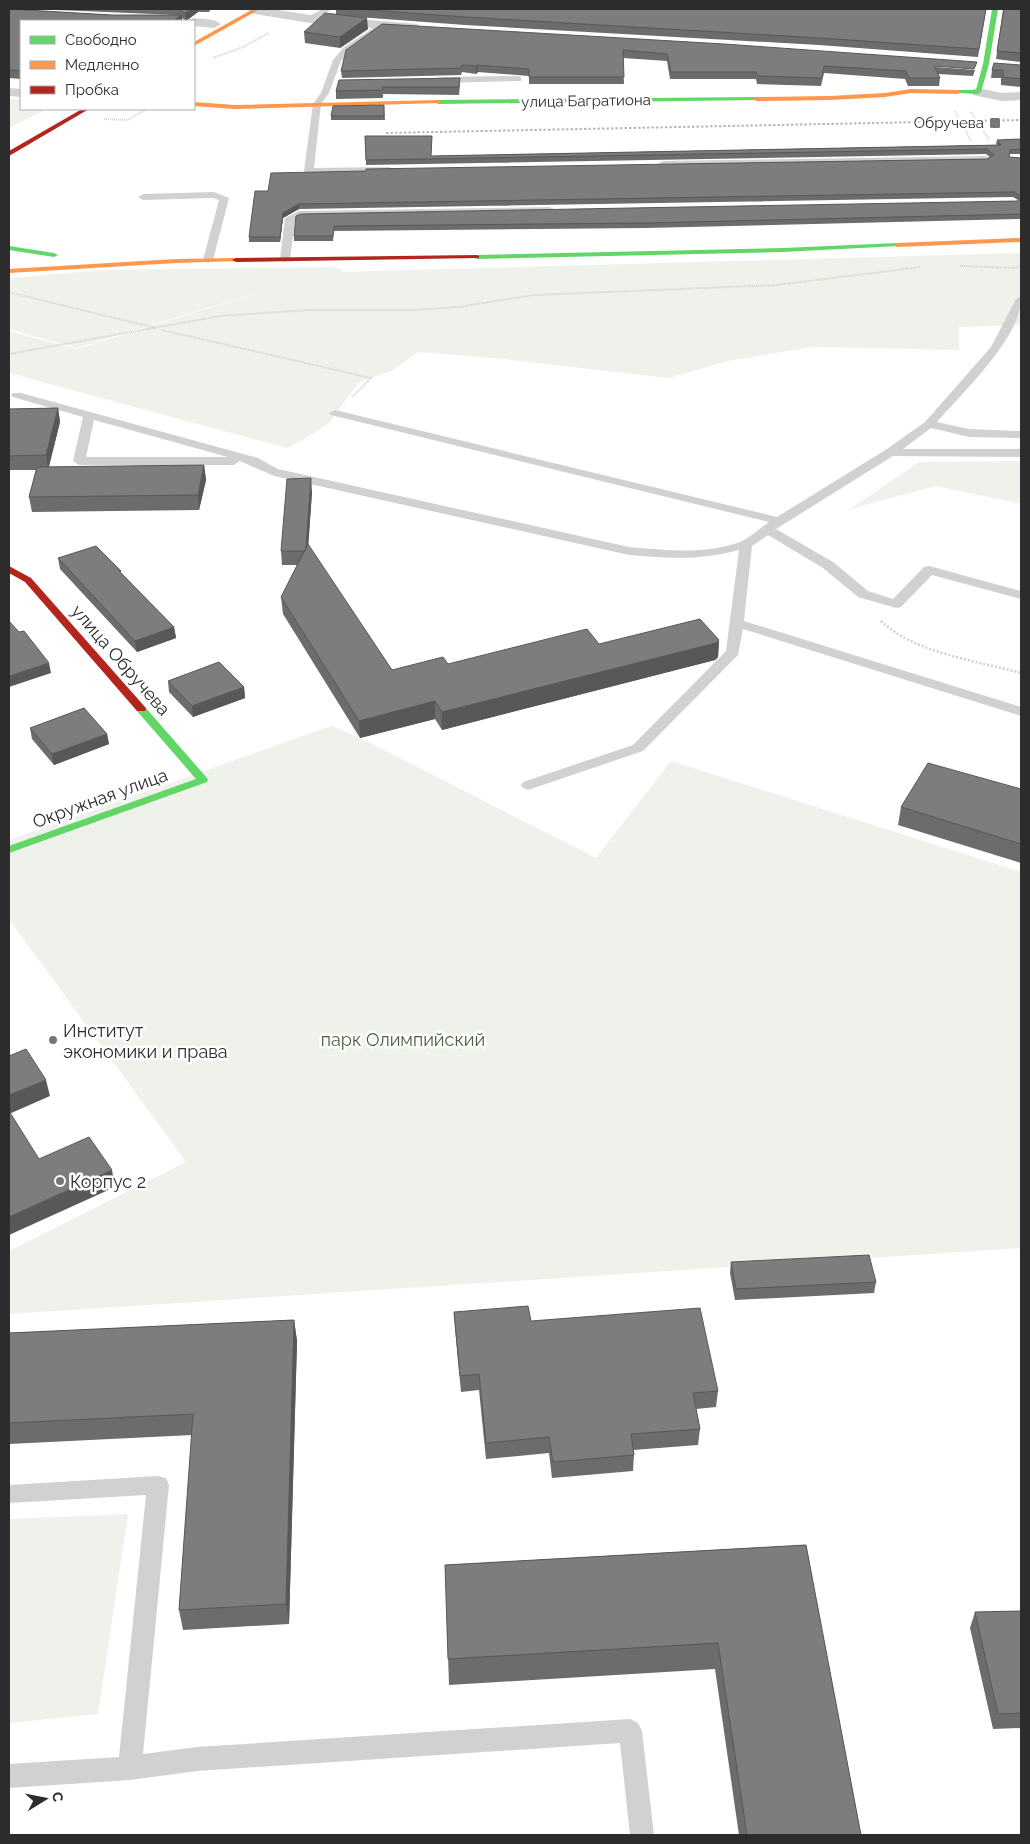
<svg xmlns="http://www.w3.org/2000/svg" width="1030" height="1844" font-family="Raleway,sans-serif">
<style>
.green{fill:#eff2eb}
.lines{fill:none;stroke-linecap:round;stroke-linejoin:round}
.path-far1{stroke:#d1d1d1;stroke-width:2;stroke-dasharray:1 1;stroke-linecap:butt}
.path{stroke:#d1d1d1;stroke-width:2.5;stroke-dasharray:2 2;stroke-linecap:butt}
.lane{fill:#d1d1d1;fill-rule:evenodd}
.street{fill:#d1d1d1;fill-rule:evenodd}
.fast{fill:#63d668;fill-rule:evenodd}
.slow{fill:#ff974d;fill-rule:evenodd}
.jam{fill:#b3261e;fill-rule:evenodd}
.rail{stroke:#b8b8b8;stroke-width:2;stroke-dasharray:2.5 2;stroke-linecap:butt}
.path-bridge{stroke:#d1d1d1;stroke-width:2;stroke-dasharray:1 1;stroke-linecap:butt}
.wall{fill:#6c6c6c}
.shaded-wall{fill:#585858}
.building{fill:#7d7d7d;stroke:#585858}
.poi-dot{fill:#767676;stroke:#fff;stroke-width:2}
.labels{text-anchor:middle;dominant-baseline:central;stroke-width:5;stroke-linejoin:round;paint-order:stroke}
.far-street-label{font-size:15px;fill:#2c2c2c;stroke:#fff}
.far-poi-label{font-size:15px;fill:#2c2c2c;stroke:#fff;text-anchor:end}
.street-label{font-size:18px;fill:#2c2c2c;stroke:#fff}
.poi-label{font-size:18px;fill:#2c2c2c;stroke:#fff;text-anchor:start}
.park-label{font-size:18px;fill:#4f623f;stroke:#fff}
</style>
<rect width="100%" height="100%" fill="#fff"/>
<path class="green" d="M9,99l12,1v9h26l-38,19z
M1021,253v72l-62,2v23l-148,-3 -83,14 -59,17 -176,-20 -74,-6 -28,19 -32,11 -30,41 -21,14 -21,11 -278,-75v-42l67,18 191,-59 -191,58 -67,-19v-51l95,-8 229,-3 11,3 -4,2z
M1021,461v43l-85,-18 -86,23 69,-47z
M331,726l29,12 236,120 75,-97 350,111v376l-1012,66v-63l177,-89 -177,-243v-79z
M128,1514l-30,200 -89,9v-204z"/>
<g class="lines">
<path class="path-far1" d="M213,58l30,-11 26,-14
M955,111l4,7
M104,119l23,1 20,-11
M965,129l6,13
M984,132l5,8
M960,266l55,2 6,-2
M12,293l144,35
M162,330l209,48 -19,19
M9,354l211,-38 89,-6h104l45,-3 77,-12 241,-10 145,-18"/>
<path class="path" d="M881,621c33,32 97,40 140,52"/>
<path class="lane" d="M323,9h9l-19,12h-6v-4z
M379,24l7,2 -36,25 -9,10 -12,32 -8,11 -7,64 75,-1 5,3 -5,3h-83l-2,-2 9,-67 8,-11 12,-33 11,-13z
M518,76l3,1v4l-82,2 -4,-3 4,-3z
M986,156l3,1v4l-326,6 -5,-3 5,-3z
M214,192l15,6 -16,62 -5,3 -5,-3 16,-60 -6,-2 -70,2 -5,-3 5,-3z
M550,207l5,3 -2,2 -252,5 -6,3 -5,39 -5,3 -5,-3 5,-41 14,-7z
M1021,296c3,39 -59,97 -84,126l32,7 52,2v7l-52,-1 -38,-9 -28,21h118v8l-128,-1 -117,73 57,33 35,29 25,8 31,-32 5,-1 92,25v8l-89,-24 -31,32 -5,1 -38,-11 -35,-29 -55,-33 -16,11 -8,75 277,86v9l-278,-87 -5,26 -95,96 -115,39 -5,-2 -2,-3 2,-3 110,-37 93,-94 13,-101c-42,11 -68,8 -110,5l-355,-79 -34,-15 -6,4h-155l-6,-4 10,-44 -70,-20 -2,-2 2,-2h8l237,65 20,11 351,78c37,3 75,8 111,-5 10,-4 20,-14 29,-20l-438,-107 -2,-2 6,-3 442,107 110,-68 38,-27 66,-75 25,-48zM94,420l134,37h-142z
M158,1476l8,2 3,7 -26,269 54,-7 433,-28 8,4 4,8 12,104h-24l-10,-92 -423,28 -67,9 -121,8v-24l110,-7 27,-262 -137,8v-18z"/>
<path class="street" d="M249,9h23l38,6 107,9 7,4 -7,4 -107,-9 -55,-9 -5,-1z
M194,18l20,2 7,4 -7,4 -20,-2v-5h-6z
M9,88l12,1v8l-12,-1z
M978,88l24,5 19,-1v8l-19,1 -29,-6 -2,-3 2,-3z"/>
<path class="fast" d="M992,9h6l-9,55 -8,28 -3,2 -22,-1 -1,-1 3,-2h18l7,-26z
M756,97l3,2 -1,1 -320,4 -3,-2 3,-2z
M897,243l2,1v2l-116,6 -306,7 -4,-2 4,-2 306,-7z
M9,246l45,7 4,2 -4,2 -45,-7z
M141,706l4,1 62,71 1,2 -1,2 -198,71v-7l187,-67 -59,-68 -1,-2z"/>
<path class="slow" d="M253,9h7l-66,37v-4z
M911,89l47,1 3,2 -3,2 -47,-1 -26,4 -55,3 -74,1 -3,-2 3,-2 74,-1 55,-3z
M438,100l3,2 -1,1 -205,6 -41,-3v-4l41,3z
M1021,238v4l-124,5 -3,-2 3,-2z
M236,258l4,2 -2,1 -62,2 -167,10v-4l167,-10z"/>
<path class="jam" d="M82,109h7l-80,47v-5z
M477,255l2,1v2l-243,4 -4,-2 4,-2z
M9,566l22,12 114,129 1,2 -1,2h-8l-112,-129 -16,-9z"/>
<path class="rail" d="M386,133l635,-13"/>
<path class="path-bridge" d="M971,112l13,20"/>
</g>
<path class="wall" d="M9,9l103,6h65l-144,-6h178l-2,3h-11l-12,9 -4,-3v3h-161v58l-12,-1z
M336,9h650l-8,48 -159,-12 -354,-20 -107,-8 10,12 -28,19 -35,-5 -1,-11 32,-18z
M1003,9h18v53l-25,-3z
M382,24l593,46 -2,6 -35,-2 2,4 -1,8h-31l-3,-7 -81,-6 -3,13 -64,-2 -1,-5h-86l-3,-18 -44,-3 1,26h-95v-8l-51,-4 -2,2 -14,-2 -1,3 -119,3 -1,-7z
M1021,65v22l-20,-2v-7h-10l1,-8z
M339,80l121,5 -1,10 -76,-1v4l-47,1v-8z
M384,105l1,15h-54v-4z
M365,136h67l-1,20 566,-11 -1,-1 1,-4 24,-1v15h-11l-1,3 12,1v61l-375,9 -312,3 -1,10h-39v-5l2,-20 721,-15 1,-1 -5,-3 -714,12 -16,9 -3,24h-31v-5l19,-46 98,-20 621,-12 3,-2 -4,-3 -620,11z
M58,408l2,14 -11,45 155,-2 2,15 -7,30 -167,2 -3,-15 7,-27h-27v-61z
M312,492l-4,54 84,124 56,-6 151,-20 120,-4 -1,17 -3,3 -273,70 -7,-11 -75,19 -77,-124 -2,-17 16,-32h-15l-1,-14z
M58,558l63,13v2l53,54 2,11 -39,14 -77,-83z
M168,681l76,6 1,11 -52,19 -24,-25z
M30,728l77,6 2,10 -55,21 -22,-26z
M1021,789v74l-123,-38 3,-18z
M731,1262l145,20 -2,11 -139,7 -5,-27z
M454,1312l77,9 187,70 -2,16 -20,2 4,20 -2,16 -65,5 1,5 -1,16 -81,7 -3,-25 -63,6 -7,-69 -18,2 -6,-64z
M294,1320l3,21 -8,283 -106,6 -4,-20 13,-175 -183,9v-111z
M806,1545l55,290h-122l-24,-166 -266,16 -4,-120z
M1021,1611v117l-28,1 -23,-101 5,-16z"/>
<path class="shaded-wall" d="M191,9h7v3l-12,9 -1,-8z
M182,15v6h-9z
M367,18l1,11 -28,19v-11z
M477,65l1,7 -2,2v-8z
M299,204v5l-16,9 -3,24v-5l3,-24z
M58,408l2,14 -12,47 -2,-14z
M204,465l2,15 -7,30 -1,-15z
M311,478l1,14 -5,72 -1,-14z
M174,627l2,11 -39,14 -2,-11z
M719,640l-1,17 -3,3 -273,70v-18z
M49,663l2,10 -42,14v-11z
M244,687l1,11 -52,19 -1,-11z
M435,701v18l-75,19 -1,-17z
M107,734l2,10 -55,21 -2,-11z
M46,1080l4,16 -41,18v-19z
M112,1170l3,17 -106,48v-18z
M294,1320l3,21 -8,283 -3,-20z"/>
<path class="building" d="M9,9l103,6h70l-9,6h-152v50l-12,-1z
M178,9h13l-6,4z
M355,9h631l-7,40 -159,-11 -355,-21z
M1004,9h17v44l-24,-2z
M325,13l42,5 -27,19 -36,-5z
M382,24l342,20 253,18 -3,7 -40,-3 6,12h-31l-3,-7 -82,-5 -2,12 -64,-2 -2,-4h-85l-4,-18 -44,-4 1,27h-95v-8l-52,-4 -1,1 -14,-1 -1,3 -120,3 5,-21z
M994,63l27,2v14l-18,-2v-7h-11z
M460,78l-1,9h-77l1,3 -47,1 3,-11z
M384,105v11h-53l2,-10z
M365,136h67l-1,20 570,-11 -4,-5 24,-1v10l-11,1 -1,7 12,1v56l-375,9 -312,3 -1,10h-39l2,-20 5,-2 716,-13 4,-4 -7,-5 -715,12 -16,9 -3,24h-31l6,-46h13l3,-18 95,-2v-2l621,-10 7,-4 -7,-6 -621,11z
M58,408l-12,47 -37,1v-47z
M204,465l-6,30 -169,2 8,-30z
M311,478l-5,69 -1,4h-24l6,-72z
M308,544l84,126 51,-13 5,7 139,-35 12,15 101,-25 19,21 -3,3 -274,69 -7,-11 -76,20 -78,-124z
M96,546l25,25h-2l55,56 -39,14 -77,-83z
M9,621l10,11 5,-1 25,32 -40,13z
M219,662l25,25 -52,19 -24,-25z
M84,708l23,26 -55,20 -22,-26z
M928,763l93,26v55l-120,-37z
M26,1049l20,31 -37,15v-39z
M9,1111l30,48 50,-22 23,33 -103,47z
M869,1255l7,27 -140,7 -5,-27z
M528,1306l3,15 169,-13 18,83 -25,2 7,36 -69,5 3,21 -81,7 -4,-25 -63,6 -7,-69 -19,2 -6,-64z
M294,1320l-8,284 -107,6 14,-196 -184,9v-90z
M806,1545l55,290h-114l-29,-192 -270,16 -3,-94z
M1021,1611v102l-23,1 -23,-102z"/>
<g class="poi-dot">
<rect x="989" y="117" width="12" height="12" rx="2.5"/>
<circle cx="53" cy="1040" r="5"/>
<circle cx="60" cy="1181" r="5"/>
</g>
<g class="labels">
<g class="far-street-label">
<text transform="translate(586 101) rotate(-1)">улица Багратиона</text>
</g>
<g class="far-poi-label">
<text x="984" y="123">Обручева</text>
</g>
<g class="street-label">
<text transform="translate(121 660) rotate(49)">улица Обручева</text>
<text transform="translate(100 798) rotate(-20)">Окружная улица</text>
</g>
<g class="poi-label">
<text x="63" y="1030">Институт<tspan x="63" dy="21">экономики и права</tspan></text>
<text x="70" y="1181">Корпус 2</text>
</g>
<g class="park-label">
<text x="403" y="1039">парк Олимпийский</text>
</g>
</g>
<rect width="1030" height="1844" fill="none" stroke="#2c2c2c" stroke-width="20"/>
<rect x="20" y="20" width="175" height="90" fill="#ffffff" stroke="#ababab"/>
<rect x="30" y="36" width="25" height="8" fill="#63d668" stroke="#ababab"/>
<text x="65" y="45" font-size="15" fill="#2c2c2c">Свободно</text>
<rect x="30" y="61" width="25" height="8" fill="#ff974d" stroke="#ababab"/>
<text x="65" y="70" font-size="15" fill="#2c2c2c">Медленно</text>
<rect x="30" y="86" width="25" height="8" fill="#b3261e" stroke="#ababab"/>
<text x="65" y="95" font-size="15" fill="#2c2c2c">Пробка</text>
<g transform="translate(45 1799) rotate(80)" stroke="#ffffff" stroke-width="4" paint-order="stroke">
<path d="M0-4L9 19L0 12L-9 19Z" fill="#2c2c2c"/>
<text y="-8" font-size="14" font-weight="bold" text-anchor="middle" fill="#2c2c2c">С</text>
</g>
</svg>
